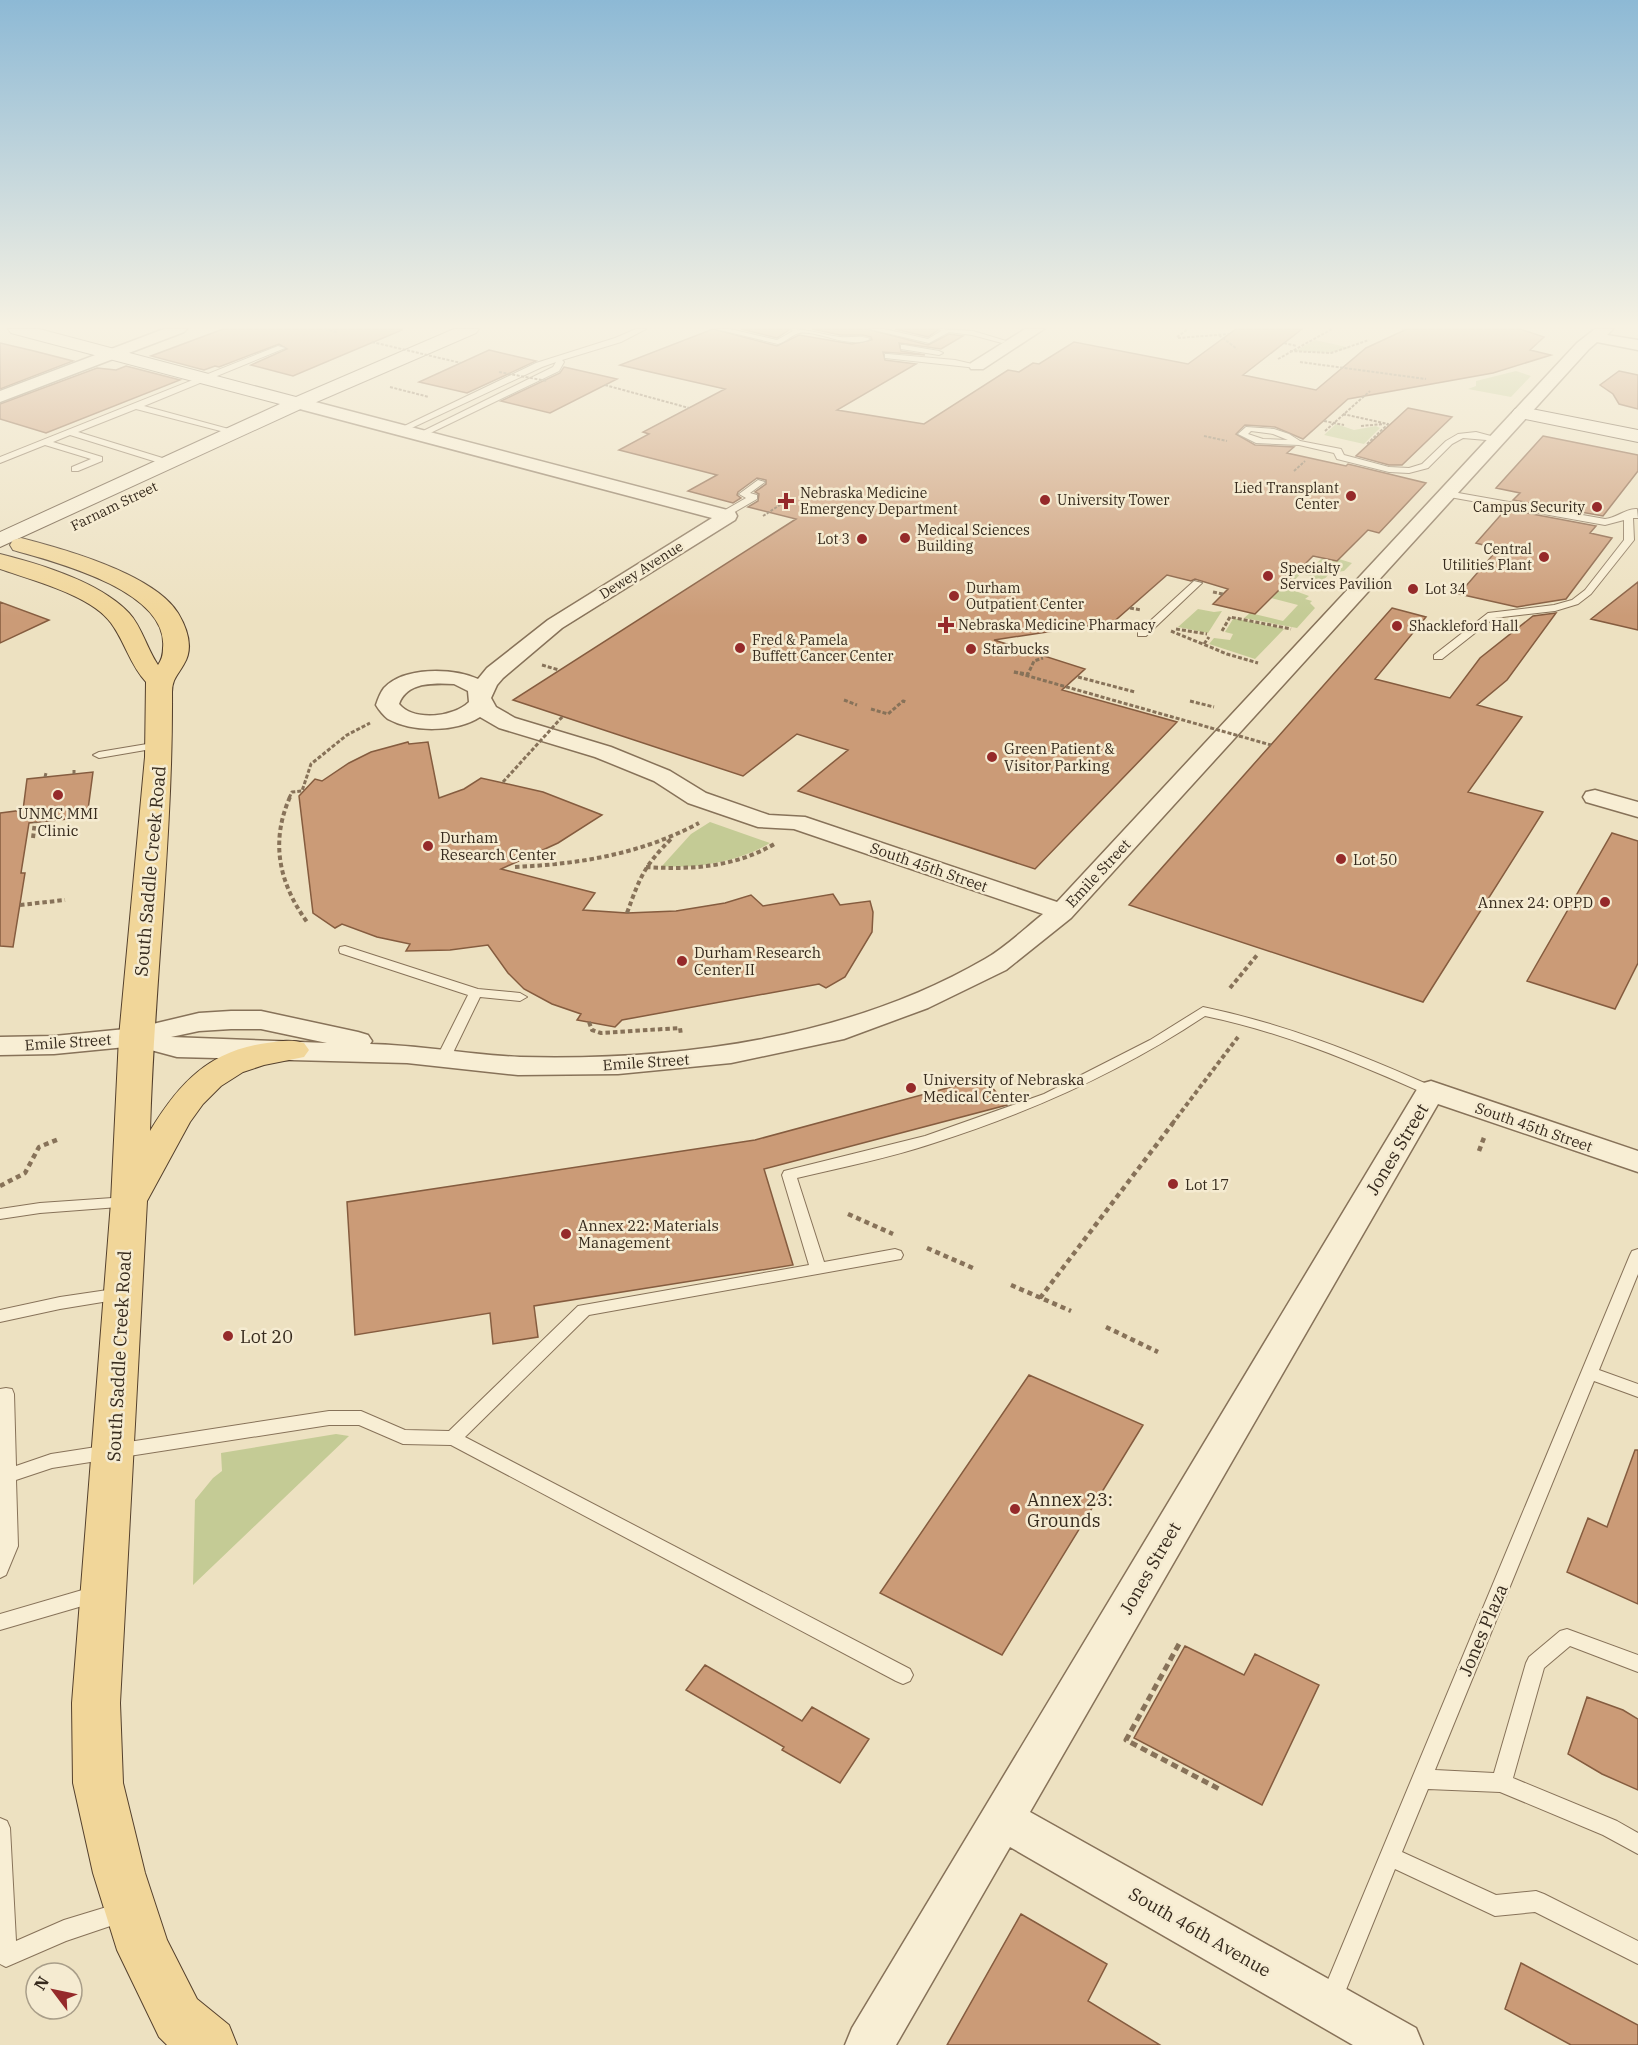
<svg xmlns="http://www.w3.org/2000/svg" width="1638" height="2045" font-family="'IBM Plex Serif',serif">
<style>
.green{fill:#c4cb95}
.building{fill:#cb9b77;stroke:#855c3f;stroke-width:1.5}
.lines{fill:none;stroke-linecap:round;stroke-linejoin:round}
.lane-casing{stroke:#877259;stroke-width:2}
.street-casing{stroke:#877259;stroke-width:3}
.secondary-casing{stroke:#68533c;stroke-width:2}
.primary-casing{stroke:#54402d;stroke-width:2}
.path-far4{stroke:#877259;stroke-width:2;stroke-dasharray:3 1.5;stroke-linecap:butt}
.path-far3{stroke:#877259;stroke-width:3;stroke-dasharray:4 2;stroke-linecap:butt}
.path-far2{stroke:#877259;stroke-width:4;stroke-dasharray:4.5 3;stroke-linecap:butt}
.path-far1{stroke:#877259;stroke-width:4.5;stroke-dasharray:5 4;stroke-linecap:butt}
.path{stroke:#877259;stroke-width:5;stroke-dasharray:7 4.5;stroke-linecap:butt}
.lane{fill:#f8eed4;fill-rule:evenodd}
.street{fill:#f8eed4;fill-rule:evenodd}
.secondary{fill:#f8eed4;fill-rule:evenodd}
.primary{fill:#f1d699;fill-rule:evenodd}
.path-bridge-far1{stroke:#877259;stroke-width:2;stroke-dasharray:3 1.5;stroke-linecap:butt}
.path-bridge{stroke:#877259;stroke-width:3;stroke-dasharray:4 2;stroke-linecap:butt}
.poi-dot{fill:#952a2a;stroke:#f5ebd1;stroke-width:2}
.labels{text-anchor:middle;dominant-baseline:central;stroke-width:5;stroke-linejoin:round;paint-order:stroke}
.far-poi-label{font-size:14px;fill:#362a1d;stroke:#f5ebd1;text-anchor:start}
.far-street-label{font-size:14px;fill:#362a1d;stroke:#f5ebd1}
.poi-label{font-size:15px;fill:#362a1d;stroke:#f5ebd1;text-anchor:start}
.street-label{font-size:15px;fill:#362a1d;stroke:#f5ebd1}
.near-street-label{font-size:18px;fill:#362a1d;stroke:#f5ebd1}
.near-poi-label{font-size:18px;fill:#362a1d;stroke:#f5ebd1;text-anchor:start}
</style>
<rect width="100%" height="100%" fill="#ede1c1"/>
<path class="green" d="M1315,340l36,8 -23,5 -33,-2z
M1516,371l15,5 -20,21 -43,-8 8,-3v-5z
M1336,424l18,6 22,-4 4,2 -16,16 -40,-9z
M1322,558l14,3 3,-2 13,4 -8,8 -14,2 -11,12 -10,-3 5,-5 -9,-2z
M1306,562l5,1 -24,25 22,8 -4,3 7,2 -2,2 5,5 -18,20 -53,-10 6,-5 33,8 15,-16 -27,-7z
M1198,609l16,3 8,-1 -14,22 -30,-6z
M1233,619h4l47,10 -29,30 -46,-15 5,-6 16,2 3,-6 -8,-2z
M710,822l60,21c-30,18 -73,26 -108,23l29,-32z
M336,1434l13,2 -156,149 2,-85 18,-22 9,-7 -1,-18z"/>
<path class="building" d="M223,329h179v1l-109,46 -42,-11 36,-16 -8,-5 -60,23 -4,-1 -11,4 -53,-14z
M713,329l64,17 22,-11 53,9 20,-4 -1,-3 -8,-2h-23l-28,-6h55l61,16 21,-11 14,2 -22,13 -42,-6 2,8 24,4 -42,-3 2,8 31,4 -79,46 87,14 84,-54 11,2 14,-9 6,1 35,-22 114,22 48,-35h66l-59,46 73,15 50,-42 41,-19h113l24,8 -14,13 21,5 -58,18 -145,26 -45,40 -28,-12 -30,-2 -9,9 19,11 39,2 -7,6 59,13 2,-2 78,19 -47,50 -11,-3 -31,31 -24,-5 -58,58 -42,-10 15,-15 -33,-10 -4,2 -24,-6 -57,50h-17l-99,15 91,29 -23,21 115,32 -142,147 -237,-78 50,-41 -51,-16 -54,42 -230,-76 283,-181 -48,-12 10,-6 1,-7 -4,-2 11,-8v-4l-9,-2 -19,14 -1,3 4,3 -8,5 -45,-12 29,-16 -98,-25 30,-16 -6,-2 82,-43 -105,-24z
M741,329h48v1l-12,8z
M895,329h43v1l-10,7z
M0,343l34,8 39,10 -73,28z
M489,350l47,11 -69,32 -48,-11z
M126,366l54,14 -134,53 -46,-14v-15l97,-36 19,2z
M564,367l53,12 -67,34 -49,-12 59,-28z
M1619,371l19,4v34l-19,-5 -6,-10 -13,-9z
M1408,408l44,9 -50,48h-13l-33,-9z
M1543,436l95,19v16l-35,45 -90,-16 7,-7 -24,-5z
M1506,509l90,17 -6,7 22,5 -46,61 -49,8 -58,-13 39,-45 -22,-6z
M1638,582v48l-47,-11z
M0,602l49,18 -49,23z
M1392,608l34,9 -51,62 75,19 30,-40 53,-42 23,-3 -49,67 -30,25 45,12 -54,75 75,20 -120,190 -294,-97z
M408,742l1,2 19,-2 11,56 25,-9 17,-11 62,14 59,23 -44,28 -57,26 94,24 -12,17 44,3 49,-2 49,-8 26,-8 12,11 70,-12 7,11 30,-4 3,11 -1,20 -27,45 -19,11 -7,-4 -197,36 -7,7 -38,-7 4,-6 -29,-10 -28,-15 -16,-16 -20,-28 -38,5 -44,1 4,-7 -33,-7 -35,-13 -7,4 -22,-15 -14,-117 16,-17 7,2 27,-18 22,-11z
M93,772l-6,45 -58,6 -8,50h4l-12,74 -13,-1v-133l23,-3 4,-31z
M1612,833l26,8v122l-23,46 -88,-28z
M984,1078l23,27 -243,64 29,96 -259,41 4,31 -45,7 -3,-31 -135,22 -8,-133 408,-62z
M1029,1375l114,50 -141,230 -122,-62z
M1635,1450h3v154l-71,-32 21,-54 19,9z
M1185,1646l59,29 11,-21 64,31 -57,120 -128,-67z
M705,1665l97,56 10,-14 57,32 -29,44 -58,-33 2,-3 -98,-57z
M1587,1697l36,13 15,9v71l-36,-16 -34,-20z
M1021,1914l86,50 -19,37 72,44h-213z
M1521,1963l117,62v20h-67l-66,-36z"/>
<g class="lines">
<defs>
<path id="lane" d="M636,329h10l-25,13 -59,18 2,2 -5,9 -137,66 -7,-2 138,-68 3,-5 -14,5 -139,65 -7,-2 140,-67 79,-25z
M716,329h14l47,11 16,-9 -2,-2c17,0 32,6 49,8 10,1 21,-2 30,2 -20,11 -55,-10 -71,-6 -7,2 -14,9 -21,11z
M869,329h15l44,10 13,-8 -1,-2 33,2 33,10 -4,2 -30,-8 -23,-3 -20,11z
M904,345l35,6 4,2 -4,2 -38,-6v-4z
M278,346l7,2 -141,58 92,25v4l-100,-26 -58,23 91,28v4h-6l-93,-29 -17,7 49,15v4l-24,10h-6v-4l19,-8 -46,-14 -45,18v-6z
M888,354l67,6 26,6 -4,2 -92,-10v-4z
M1246,427l28,2 15,5 11,7 41,8 3,6 45,12 20,1 13,-4 24,-23 12,-7 18,-2 26,7 -4,2 -35,-3 -11,6 -24,24 -19,5 -20,-1 -52,-13 -3,-6 -35,-8 -43,-2 -18,-9zM1251,431l22,3 15,6 -25,-1 -15,-5z
M758,480l7,2 -15,11 7,2v4l-31,18h-6v-4l26,-15 -7,-4z
M1447,491l158,28c12,-1 21,-11 32,-10l1,9h-5l1,22 -43,54 -13,10 -23,7 -61,7 -52,41h-8v-4l54,-42 66,-8 18,-5 13,-10 39,-50v-20l-19,5 -161,-29v-4z
M1194,581l8,2 -56,53h-8v-4z
M159,742l6,3 -2,2 -64,11 -6,-3 6,-3z
M345,946l133,43 42,4 7,4 -7,4 -40,-4 -30,62 -2,3h-10l-2,-3 32,-64 -128,-42 -1,-3 1,-3z
M1203,1007c82,17 157,47 233,81l2,3 -2,3h-10c-72,-32 -143,-62 -221,-78 -84,56 -174,96 -271,127 -44,15 -91,24 -137,35l27,84 71,-13 6,2 2,4 -2,4 -312,56 -124,122 445,232 3,6 -3,6 -7,3 -7,-3 -445,-236 -48,-1 -44,-19h-30l-277,43 -36,12 2,66 -12,29 -6,3v-189l6,-1 6,1 2,5 2,72 35,-12 278,-43h32l44,19 44,1 129,-125 231,-41 -27,-90 2,-4 141,-35 119,-42 106,-54z
M127,1197l5,1 3,4 -3,4 -92,7 -40,6v-10l40,-6z
M1638,1249v25l-39,96 39,14v13l-44,-16 -159,389 59,3 32,-110 3,-6 31,-26 7,-2 71,26v17l-68,-26 -26,22 -31,110 104,43 21,12v21l-35,-19 -103,-43 -72,-3 -26,63 94,43 40,-4 8,3 94,47v23l-103,-52 -40,4 -100,-47 -56,138 -8,3 -8,-3 -3,-8 310,-744 2,-4z
M121,1288l6,2 2,4 -2,4 -67,11 -60,13v-12l60,-13z
M96,1586l7,2 2,6 -2,6 -103,30v-16z
M0,1818l7,3 3,7 6,113 48,-21 59,-18 8,3 3,7 -3,7 -65,22 -60,26 -6,-3z"/>
<path id="street" d="M164,329h23l-3,3 -184,70v-11z
M1025,329h19l-61,40h-12l-2,-3 2,-3z
M1595,329h18l-6,6 31,5v10l-41,-8 -8,7 -518,569 -65,52 -78,38 -84,31 -113,24 -113,11 -100,1 -111,-12 -230,-6 -41,-11 -82,8 -54,1v-18l54,-1 82,-8 63,-15 32,-2h30l97,21 10,3 4,6 -2,3c51,1 100,11 150,13 157,4 327,-18 465,-98 21,-12 39,-30 58,-45l-249,-85 -36,-2 -70,-24 -34,-22 -59,-24 -96,-29 -19,-11c-23,15 -67,16 -92,2 -4,-3 -9,-9 -12,-14 2,-6 4,-12 8,-17 20,-22 70,-20 94,-9l9,-11 61,-48 164,-102 -420,-111 -2,-4 2,-4h12l431,113 2,4 -2,4 -173,108 -59,50 -6,7 -6,13 5,9 19,11 96,29 59,24 36,22 63,22 36,2 252,85 520,-559zM454,684l14,7 1,11c-15,15 -55,20 -70,2 8,-22 34,-21 55,-20zM231,1029h30l66,14 -156,-6 28,-6z
M1595,790l43,12v15l-52,-15 -3,-5 3,-5z
M1431,1081l207,70v21l-200,-68 -408,708 386,216 7,17h-70l-343,-198 -114,198h-51l7,-17 564,-937 4,-7z"/>
<path id="secondary" d="M8,329h31l257,68 158,-68h25l-3,4 -171,74 -305,140v-15l280,-128 -269,-71z
M1522,407l116,23v12l-123,-25 -3,-4 3,-4z"/>
<path id="primary" d="M21,538c43,11 133,36 157,75 9,15 16,35 6,51 -6,11 -12,15 -12,28 1,146 -18,293 -22,439 29,-48 59,-80 117,-88 13,-2 24,-4 37,0l5,7 -5,7 -40,8 -21,7 -22,14 -18,18 -13,18 -43,79 -27,502 3,80 22,90 22,67 30,59 32,26 8,20h-70l-8,-8 -42,-87 -24,-77 -20,-90 -1,-80 39,-501 8,-165 26,-280 1,-75c-16,-17 -21,-40 -35,-59 -20,-28 -80,-43 -111,-54v-15c40,10 100,28 129,59 13,14 18,36 29,52 4,-6 5,-10 5,-17 6,-57 -107,-86 -150,-98l-3,-5 3,-5z"/>
</defs>
<use href="#lane" class="lane-casing"/>
<use href="#street" class="street-casing"/>
<use href="#secondary" class="secondary-casing"/>
<use href="#primary" class="primary-casing"/>
<path class="path-far4" d="M325,329l12,3
M1402,329l3,1
M1219,335l18,14
M1177,337l11,-8
M1178,338l51,-4
M1284,343l13,3
M1290,351l41,2 38,-13
M1278,359l54,-30
M1300,362l126,17
M605,385l84,23
M390,387l39,10
M1343,414l45,10 -22,21
M1324,421l20,4
M1361,426l23,-2
M1325,431l45,-40
M1204,436l23,5
M1294,471l11,-10
M763,516l23,-15"/>
<path class="path-far3" d="M1307,584l14,3
M1213,592l10,2
M1130,608l11,2
M1176,629l31,5
M1171,631l56,23 31,9
M1222,631l8,-14 61,12
M1204,644l5,-7
M542,665l17,5
M1014,672l14,2 6,-13 9,-3
M1078,677l57,15
M844,700l13,5
M1190,701l24,6
M871,709l17,5 15,-13 3,1
M74,770v4
M45,777l1,-4
M289,798l3,-6 10,-1 9,-27 36,-29 23,-12"/>
<path class="path-far2" d="M290,797c-20,45 -11,86 17,125
M33,838l2,-16
M515,867c65,-3 126,-13 184,-44
M646,867c46,3 90,0 130,-24
M20,905l45,-5
M627,913c13,-36 17,-47 45,-75
M1230,988l28,-34
M589,1022l3,8 9,3 79,-5 1,7
M1172,1124l66,-87"/>
<path class="path-far1" d="M1479,1151l6,-16
M0,1186l25,-13 14,-26 20,-8
M848,1214l45,20
M927,1248l48,21
M1011,1285l60,26
M1040,1298l133,-175
M1106,1327l52,25"/>
<path class="path" d="M1179,1644l-53,96 95,50"/>
<use href="#lane" class="lane"/>
<use href="#street" class="street"/>
<use href="#secondary" class="secondary"/>
<use href="#primary" class="primary"/>
<path class="path-bridge-far1" d="M372,342l89,21
M499,372l48,9"/>
<path class="path-bridge" d="M1014,672l257,73
M503,782l60,-66"/>
</g>
<linearGradient id="sky" x2="0" y2="1"><stop stop-color="#8db9d5"/><stop offset="0.53" stop-color="#f7f2e3"/><stop offset="1" stop-color="#f7f2e3" stop-opacity="0"/></linearGradient>
<rect width="1638" height="616" fill="url(#sky)"/>
<g class="poi-dot">
<circle cx="1351" cy="496" r="6"/>
<circle cx="1045" cy="500" r="6"/>
<path d="M783 492h6v6h6v6h-6v6h-6v-6h-6v-6h6z"/>
<circle cx="1597" cy="507" r="6"/>
<circle cx="905" cy="538" r="6"/>
<circle cx="862" cy="539" r="6"/>
<circle cx="1544" cy="557" r="6"/>
<circle cx="1268" cy="576" r="6"/>
<circle cx="1413" cy="589" r="6"/>
<circle cx="954" cy="596" r="6"/>
<path d="M943 616h6v6h6v6h-6v6h-6v-6h-6v-6h6z"/>
<circle cx="1397" cy="626" r="6"/>
<circle cx="740" cy="648" r="6"/>
<circle cx="971" cy="649" r="6"/>
<circle cx="992" cy="757" r="6"/>
<circle cx="58" cy="795" r="6"/>
<circle cx="428" cy="846" r="6"/>
<circle cx="1341" cy="859" r="6"/>
<circle cx="1605" cy="902" r="6"/>
<circle cx="682" cy="961" r="6"/>
<circle cx="911" cy="1088" r="6"/>
<circle cx="1173" cy="1184" r="6"/>
<circle cx="566" cy="1234" r="6"/>
<circle cx="228" cy="1336" r="6"/>
<circle cx="1015" cy="1509" r="6"/>
</g>
<g class="labels">
<g class="far-poi-label">
<text x="1339" y="488" text-anchor="end">Lied Transplant<tspan x="1339" dy="16">Center</tspan></text>
<text x="800" y="493">Nebraska Medicine<tspan x="800" dy="16">Emergency Department</tspan></text>
<text x="1057" y="500">University Tower</text>
<text x="1585" y="507" text-anchor="end">Campus Security</text>
<text x="917" y="530">Medical Sciences<tspan x="917" dy="16">Building</tspan></text>
<text x="850" y="539" text-anchor="end">Lot 3</text>
<text x="1532" y="549" text-anchor="end">Central<tspan x="1532" dy="16">Utilities Plant</tspan></text>
<text x="1280" y="568">Specialty<tspan x="1280" dy="16">Services Pavilion</tspan></text>
<text x="966" y="588">Durham<tspan x="966" dy="16">Outpatient Center</tspan></text>
<text x="1425" y="589">Lot 34</text>
<text x="958" y="625">Nebraska Medicine Pharmacy</text>
<text x="1409" y="626">Shackleford Hall</text>
<text x="752" y="640">Fred &amp; Pamela<tspan x="752" dy="16">Buffett Cancer Center</tspan></text>
<text x="983" y="649">Starbucks</text>
</g>
<g class="far-street-label">
<text transform="translate(114 506) rotate(-26)">Farnam Street</text>
<text transform="translate(641 570) rotate(-32)">Dewey Avenue</text>
</g>
<g class="poi-label">
<text x="1004" y="748">Green Patient &amp;<tspan x="1004" dy="17">Visitor Parking</tspan></text>
<text x="58" y="813" text-anchor="middle">UNMC MMI<tspan x="58" dy="17">Clinic</tspan></text>
<text x="440" y="837">Durham<tspan x="440" dy="17">Research Center</tspan></text>
<text x="1353" y="859">Lot 50</text>
<text x="1593" y="902" text-anchor="end">Annex 24: OPPD</text>
<text x="694" y="952">Durham Research<tspan x="694" dy="17">Center II</tspan></text>
<text x="923" y="1079">University of Nebraska<tspan x="923" dy="17">Medical Center</tspan></text>
<text x="1185" y="1184">Lot 17</text>
<text x="578" y="1225">Annex 22: Materials<tspan x="578" dy="17">Management</tspan></text>
</g>
<g class="street-label">
<text transform="translate(929 867) rotate(19)">South 45th Street</text>
<text transform="translate(1098 873) rotate(-47)">Emile Street</text>
<text transform="translate(68 1042) rotate(-4)">Emile Street</text>
<text transform="translate(646 1062) rotate(-4)">Emile Street</text>
<text transform="translate(1534 1127) rotate(19)">South 45th Street</text>
</g>
<g class="near-street-label">
<text transform="translate(150 871) rotate(-85)">South Saddle Creek Road</text>
<text transform="translate(1397 1149) rotate(-59)">Jones Street</text>
<text transform="translate(119 1356) rotate(-87)">South Saddle Creek Road</text>
<text transform="translate(1150 1568) rotate(-60)">Jones Street</text>
<text transform="translate(1483 1630) rotate(-67)">Jones Plaza</text>
<text transform="translate(1200 1932) rotate(30)">South 46th Avenue</text>
</g>
<g class="near-poi-label">
<text x="240" y="1336">Lot 20</text>
<text x="1027" y="1499">Annex 23:<tspan x="1027" dy="21">Grounds</tspan></text>
</g>
</g>
<g transform="translate(54 1991) rotate(302)"><circle r="28" fill="#f5ebd1" stroke="#a99e89" stroke-width="1.5"/>
<path d="M0-4.5L10 22L0 15L-10 22Z" fill="#952a2a"/>
<text y="-9" font-size="16" font-weight="bold" text-anchor="middle" fill="#362a1d">N</text>
</g>
</svg>
